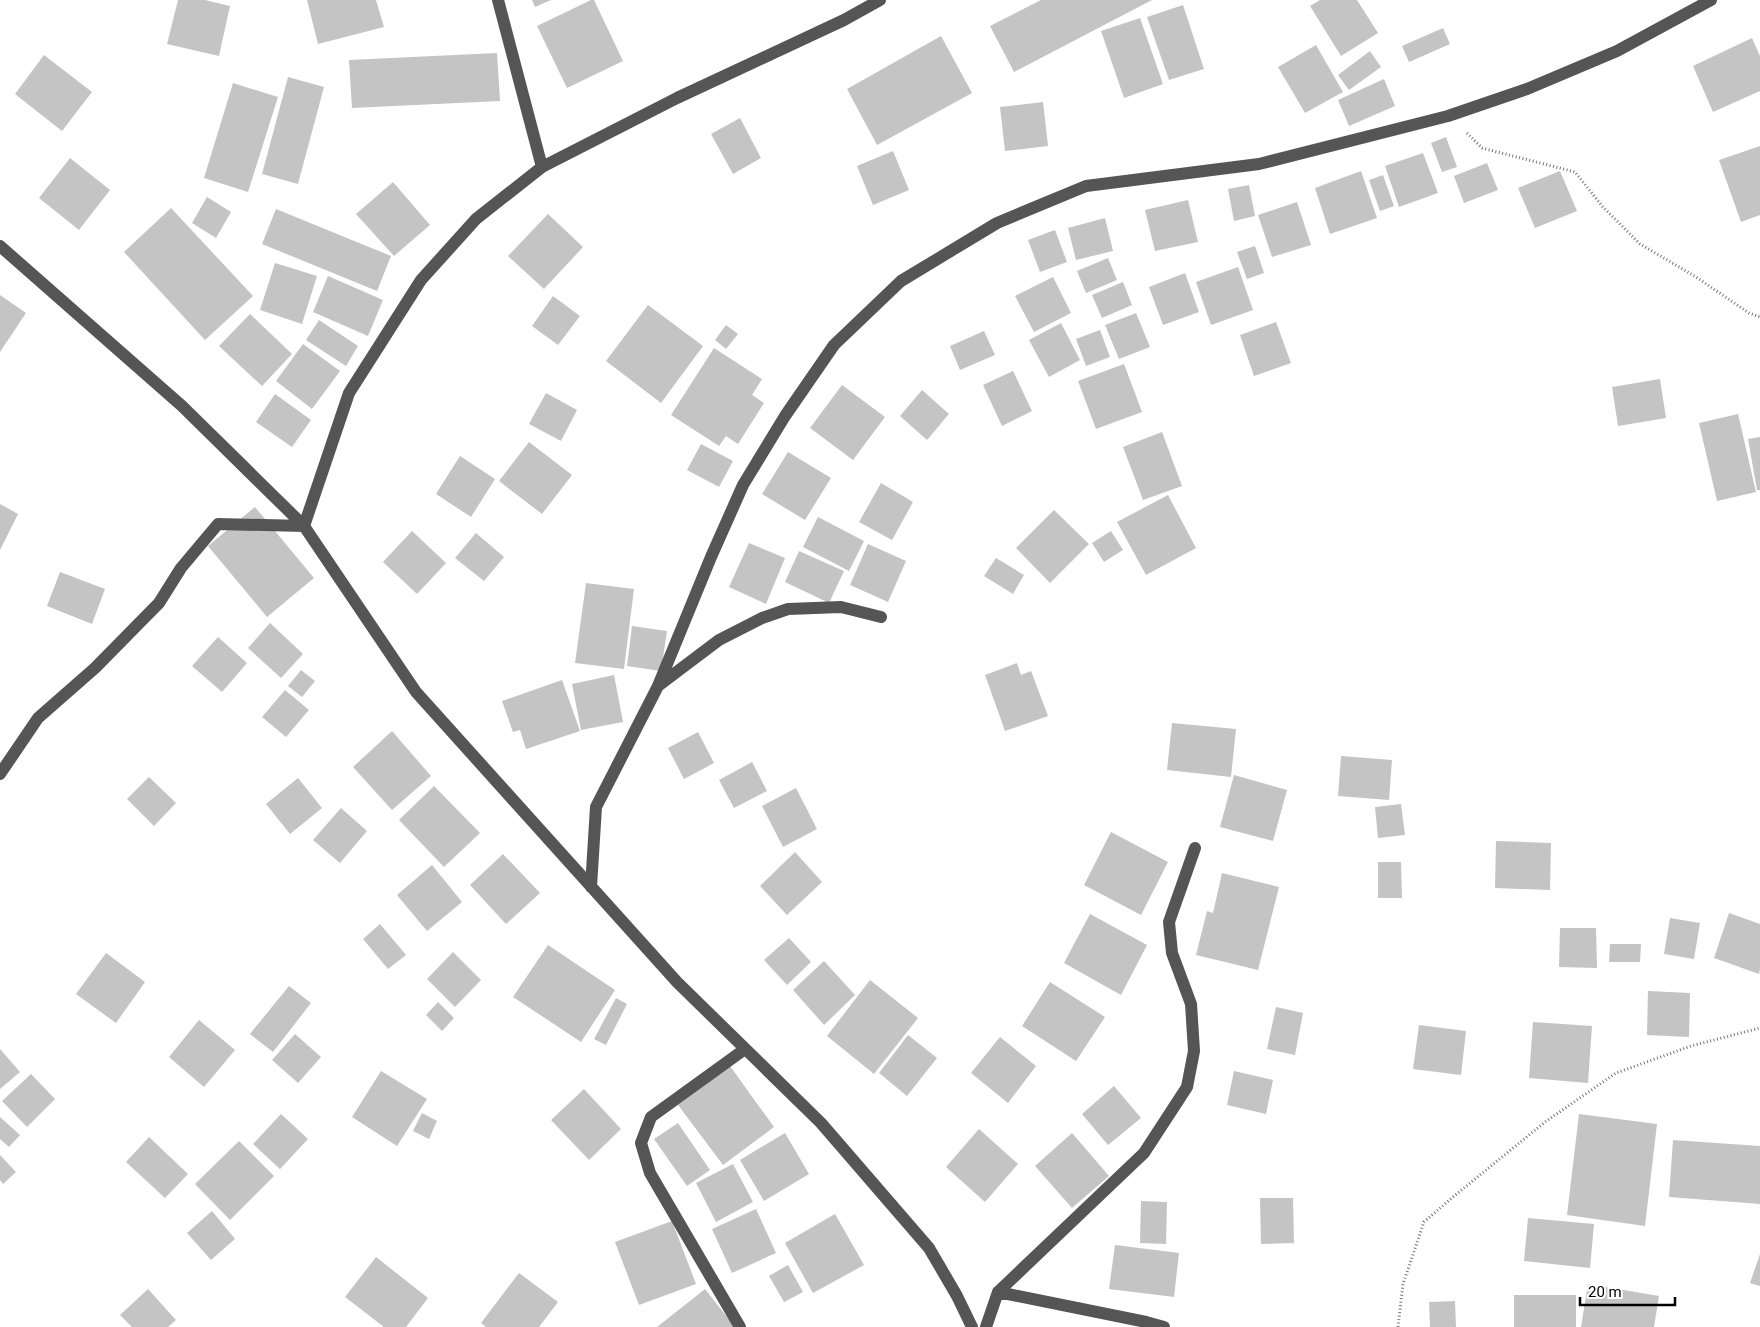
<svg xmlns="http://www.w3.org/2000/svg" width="1760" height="1327" font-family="Roboto,sans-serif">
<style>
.building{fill:#c4c4c4}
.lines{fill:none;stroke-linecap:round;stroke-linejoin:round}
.path{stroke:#777;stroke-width:3;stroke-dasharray:1 2.5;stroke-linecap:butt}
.minor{stroke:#555;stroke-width:12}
</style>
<rect width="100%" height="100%" fill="#fff"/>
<path class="building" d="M178,0h27l25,6 -11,50 -52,-12z
M307,0h69l8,27 -66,17z
M532,0h19l-16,7z
M591,0h3l29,61 -56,27 -30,-62z
M1041,0h111l-138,72 -24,-46z
M1320,0h37l21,33 -37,23 -31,-50z
M1183,5l21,64 -35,11 -22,-63z
M1140,18l23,66 -39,14 -23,-67z
M1443,28l7,16 -41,18 -7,-16z
M941,36l31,57 -95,52 -30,-56z
M1752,38l8,18v35l-47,21 -20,-46z
M1316,45l27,47 -38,21 -27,-46z
M1370,51l11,16 -32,23 -11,-15z
M497,53l3,48 -148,7 -3,-48z
M44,55l48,37 -30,39 -47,-37z
M288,77l36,10 -26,97 -36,-10z
M1384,79l11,27 -46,20 -11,-26z
M233,83l45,14 -30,95 -44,-14z
M1043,102l5,44 -43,5 -5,-44z
M740,118l21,40 -28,16 -22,-40z
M1446,137l11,30 -15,5 -11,-29z
M1760,146v69l-19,7 -22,-62z
M893,151l16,39 -36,15 -16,-39z
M1423,153l15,40 -39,14 -14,-41z
M70,158l40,32 -31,40 -40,-32z
M1487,163l11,27 -34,13 -10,-27z
M1361,171l16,47 -47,16 -15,-46z
M1560,171l17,40 -42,17 -17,-40z
M1383,175l11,31 -14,5 -11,-31z
M393,182l37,43 -36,31 -38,-42z
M1249,185l6,31 -21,5 -6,-32z
M207,197l24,15 -15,26 -24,-15z
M1188,200l10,42 -43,9 -10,-41z
M1297,202l14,43 -39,12 -14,-42z
M171,208l82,88 -48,44 -81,-88z
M276,209l115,47 -14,35 -115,-47z
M548,214l35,33 -39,42 -36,-33z
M1105,218l8,33 -37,9 -8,-32z
M1055,230l12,32 -27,10 -12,-32z
M1255,246l9,27 -17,6 -10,-27z
M1108,258l9,22 -31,13 -9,-22z
M275,263l42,13 -15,48 -42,-14z
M1238,267l15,43 -42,15 -15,-43z
M1185,273l14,39 -36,13 -14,-38z
M328,276l55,24 -15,36 -55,-24z
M1053,277l18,36 -37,19 -19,-36z
M1123,282l9,23 -30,13 -10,-23z
M0,295l26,18 -26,39z
M553,296l27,20 -22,29 -26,-19z
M648,305l55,41 -42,57 -55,-42z
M1136,313l14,34 -31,12 -14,-34z
M250,314l42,40 -30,32 -43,-40z
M319,320l39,26 -12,20 -40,-26z
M1276,322l15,41 -37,13 -14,-41z
M1061,323l19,37 -31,17 -20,-37z
M726,325l12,9 -12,15 -11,-9z
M1100,330l10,27 -24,9 -10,-27z
M984,331l11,24 -35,15 -10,-24z
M303,344l37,27 -28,38 -36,-28z
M714,348l48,31 -10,16 12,8 -26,41 -12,-8 -7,10 -48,-31z
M1124,364l18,48 -46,17 -18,-48z
M1013,371l19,40 -30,15 -19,-41z
M1660,379l6,39 -48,8 -6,-39z
M842,385l43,32 -32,43 -43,-32z
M922,390l27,24 -22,26 -27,-24z
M546,393l31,17 -16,31 -32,-17z
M275,394l36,26 -19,27 -36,-25z
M1738,414l18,78 -39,9 -18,-78z
M1162,432l20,54 -39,14 -20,-53z
M1760,437v53h-3l-9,-51z
M529,442l43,33 -30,39 -43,-33z
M701,444l32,17 -14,26 -32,-17z
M788,452l43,26 -26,42 -43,-26z
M460,456l35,23 -24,38 -35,-23z
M881,483l32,19 -21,38 -33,-18z
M1168,495l28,53 -50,27 -29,-53z
M0,504l18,10 -18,36z
M255,507l59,71 -47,39 -59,-71z
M1054,510l35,34 -39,39 -34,-35z
M818,517l46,24 -15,30 -46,-24z
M412,531l34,32 -29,31 -34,-32z
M1111,531l12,19 -19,12 -12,-19z
M476,533l28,24 -20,24 -29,-23z
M749,543l36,15 -19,46 -37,-17z
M868,544l38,17 -18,41 -38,-17z
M799,551l45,20 -15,32 -44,-21z
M996,558l28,17 -11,19 -29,-18z
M60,572l45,17 -13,35 -45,-18z
M586,583l48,6 -10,80 -49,-6z
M270,623l33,31 -22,24 -33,-30z
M632,626l35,5 -6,40 -34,-5z
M218,637l29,26 -25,29 -30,-26z
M1017,663l4,12 10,-4 17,45 -43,15 -20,-56z
M301,670l14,11 -13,16 -14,-11z
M614,675l9,47 -42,8 -9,-46z
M562,680l18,51 -54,18 -6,-19 -7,2 -11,-31z
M285,690l24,20 -23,27 -24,-20z
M1172,723l64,6 -5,48 -64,-7z
M392,731l39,45 -39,34 -39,-43z
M698,732l16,31 -30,16 -16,-31z
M1341,756l51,4 -3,40 -51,-4z
M752,762l15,29 -33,17 -15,-28z
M1234,775l53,15 -14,51 -53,-14z
M149,777l27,26 -22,23 -27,-27z
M298,778l24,30 -32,26 -24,-30z
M434,786l46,47 -36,34 -45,-47z
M796,788l21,41 -34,18 -21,-41z
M1401,804l4,31 -27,3 -3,-31z
M341,808l26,23 -27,32 -27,-23z
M1111,832l57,30 -27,53 -57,-30z
M1496,841l55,2 -1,47 -55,-2z
M795,852l27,30 -35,33 -27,-29z
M503,854l37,39 -34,31 -36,-39z
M1378,862h23l1,36h-24z
M432,865l30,37 -35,29 -30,-36z
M1222,873l57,14 -21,83 -62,-15 11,-44 6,2z
M1729,913l31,11v45l-1,5 -45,-16z
M1090,914l57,31 -26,50 -57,-32z
M1670,918l30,5 -6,36 -30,-5z
M380,924l26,31 -18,14 -25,-30z
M1560,928h36l1,40 -38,-1z
M789,938l22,24 -24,23 -23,-25z
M1610,944h31l-1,18h-31z
M548,945l67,45 -34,52 -68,-45z
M453,952l28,28 -26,27 -28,-28z
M106,953l39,29 -29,41 -40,-29z
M824,961l31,34 -31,30 -31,-35z
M870,980l48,38 -44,56 -47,-38z
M1050,982l55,35 -29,44 -54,-35z
M289,986l22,17 -38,49 -23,-18z
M1648,991l42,2 -1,44 -42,-2z
M616,998l11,6 -21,41 -12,-6z
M438,1002l16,16 -12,13 -16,-16z
M1276,1007l27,6 -8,42 -28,-6z
M199,1020l36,30 -31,37 -35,-30z
M1533,1022l59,4 -4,57 -59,-5z
M1419,1025l47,6 -5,44 -48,-6z
M295,1034l26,23 -23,26 -26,-23z
M908,1035l29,23 -30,38 -28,-23z
M1000,1037l36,29 -28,37 -37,-30z
M0,1049l20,23 -20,17z
M730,1066l44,61 -51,38 -45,-60z
M381,1071l46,28 -30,47 -45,-29z
M1234,1071l39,9 -7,34 -39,-9z
M31,1074l24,25 -28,28 -25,-26z
M1114,1086l27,32 -33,27 -26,-31z
M584,1089l37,40 -32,31 -38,-40z
M422,1113l15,8 -8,18 -16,-8z
M281,1114l27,25 -28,30 -27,-25z
M1579,1114l78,10 -12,102 -78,-11z
M0,1117l20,18 -11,12 -9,-8z
M678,1123l32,47 -23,16 -33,-47z
M979,1129l39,35 -33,38 -39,-35z
M785,1133l24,41 -45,27 -24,-41z
M1072,1133l37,43 -37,32 -37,-42z
M149,1137l39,37 -23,24 -39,-36z
M1673,1140l87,6v58l-91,-7z
M239,1141l35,35 -44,44 -35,-36z
M0,1155l16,17 -13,12 -3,-4z
M733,1164l20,38 -37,20 -20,-39z
M1260,1198h33l1,45 -33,1z
M1141,1201l26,1 -1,42 -26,-1z
M756,1209l20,44 -44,20 -20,-44z
M212,1211l23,28 -24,21 -24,-27z
M835,1214l29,51 -51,28 -28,-50z
M1528,1218l66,6 -4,44 -66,-7z
M672,1221l24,63 -57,21 -24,-63z
M1115,1245l64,8 -5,44 -65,-8z
M1760,1254v32l-10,-3z
M376,1257l52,41 -22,29h-22l-39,-30z
M788,1265l15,27 -19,10 -15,-26z
M519,1273l39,29 -19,25h-53l-5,-4z
M1588,1284l71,12 -5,31h-73z
M148,1289l28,31 -8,7h-36l-12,-12z
M705,1289l30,38h-78z
M1514,1295h62v32h-62z
M1455,1301l1,26h-26l-1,-25z"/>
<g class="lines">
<path class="path" d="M1467,133l15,15 93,24 27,34 38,38 56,33 53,36 11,4
M1398,1327l5,-43 21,-62 29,-25 92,-75 71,-49 75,-27 69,-18"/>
<path class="minor" d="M498,0l44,167
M0,246l182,160 122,120 112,166 261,290 144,141 108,125 28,48 15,31
M304,526l45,-133 72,-113 55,-61 66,-52 135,-69 167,-78 36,-20
M658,686l61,-46 43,-22 26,-9 53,-2 40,10
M0,774l38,-56 57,-50 64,-65 22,-35 37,-44 86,2
M591,887l5,-80 62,-121 53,-129 32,-72 42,-69 49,-71 67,-64 96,-58 89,-37 173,-22 189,-48 79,-27 90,-38 94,-51
M998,1292l146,-139 43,-66 7,-36 -3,-47 -19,-51 -3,-31 26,-74
M740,1327l-90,-154 -9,-30 10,-26 94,-68
M986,1327l12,-35 148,30 18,5"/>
</g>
<path d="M1580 1297v8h95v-8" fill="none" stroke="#000000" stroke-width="2.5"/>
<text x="1588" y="1297" font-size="15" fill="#000000" stroke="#ffffff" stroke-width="4" paint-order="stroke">20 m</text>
</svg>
